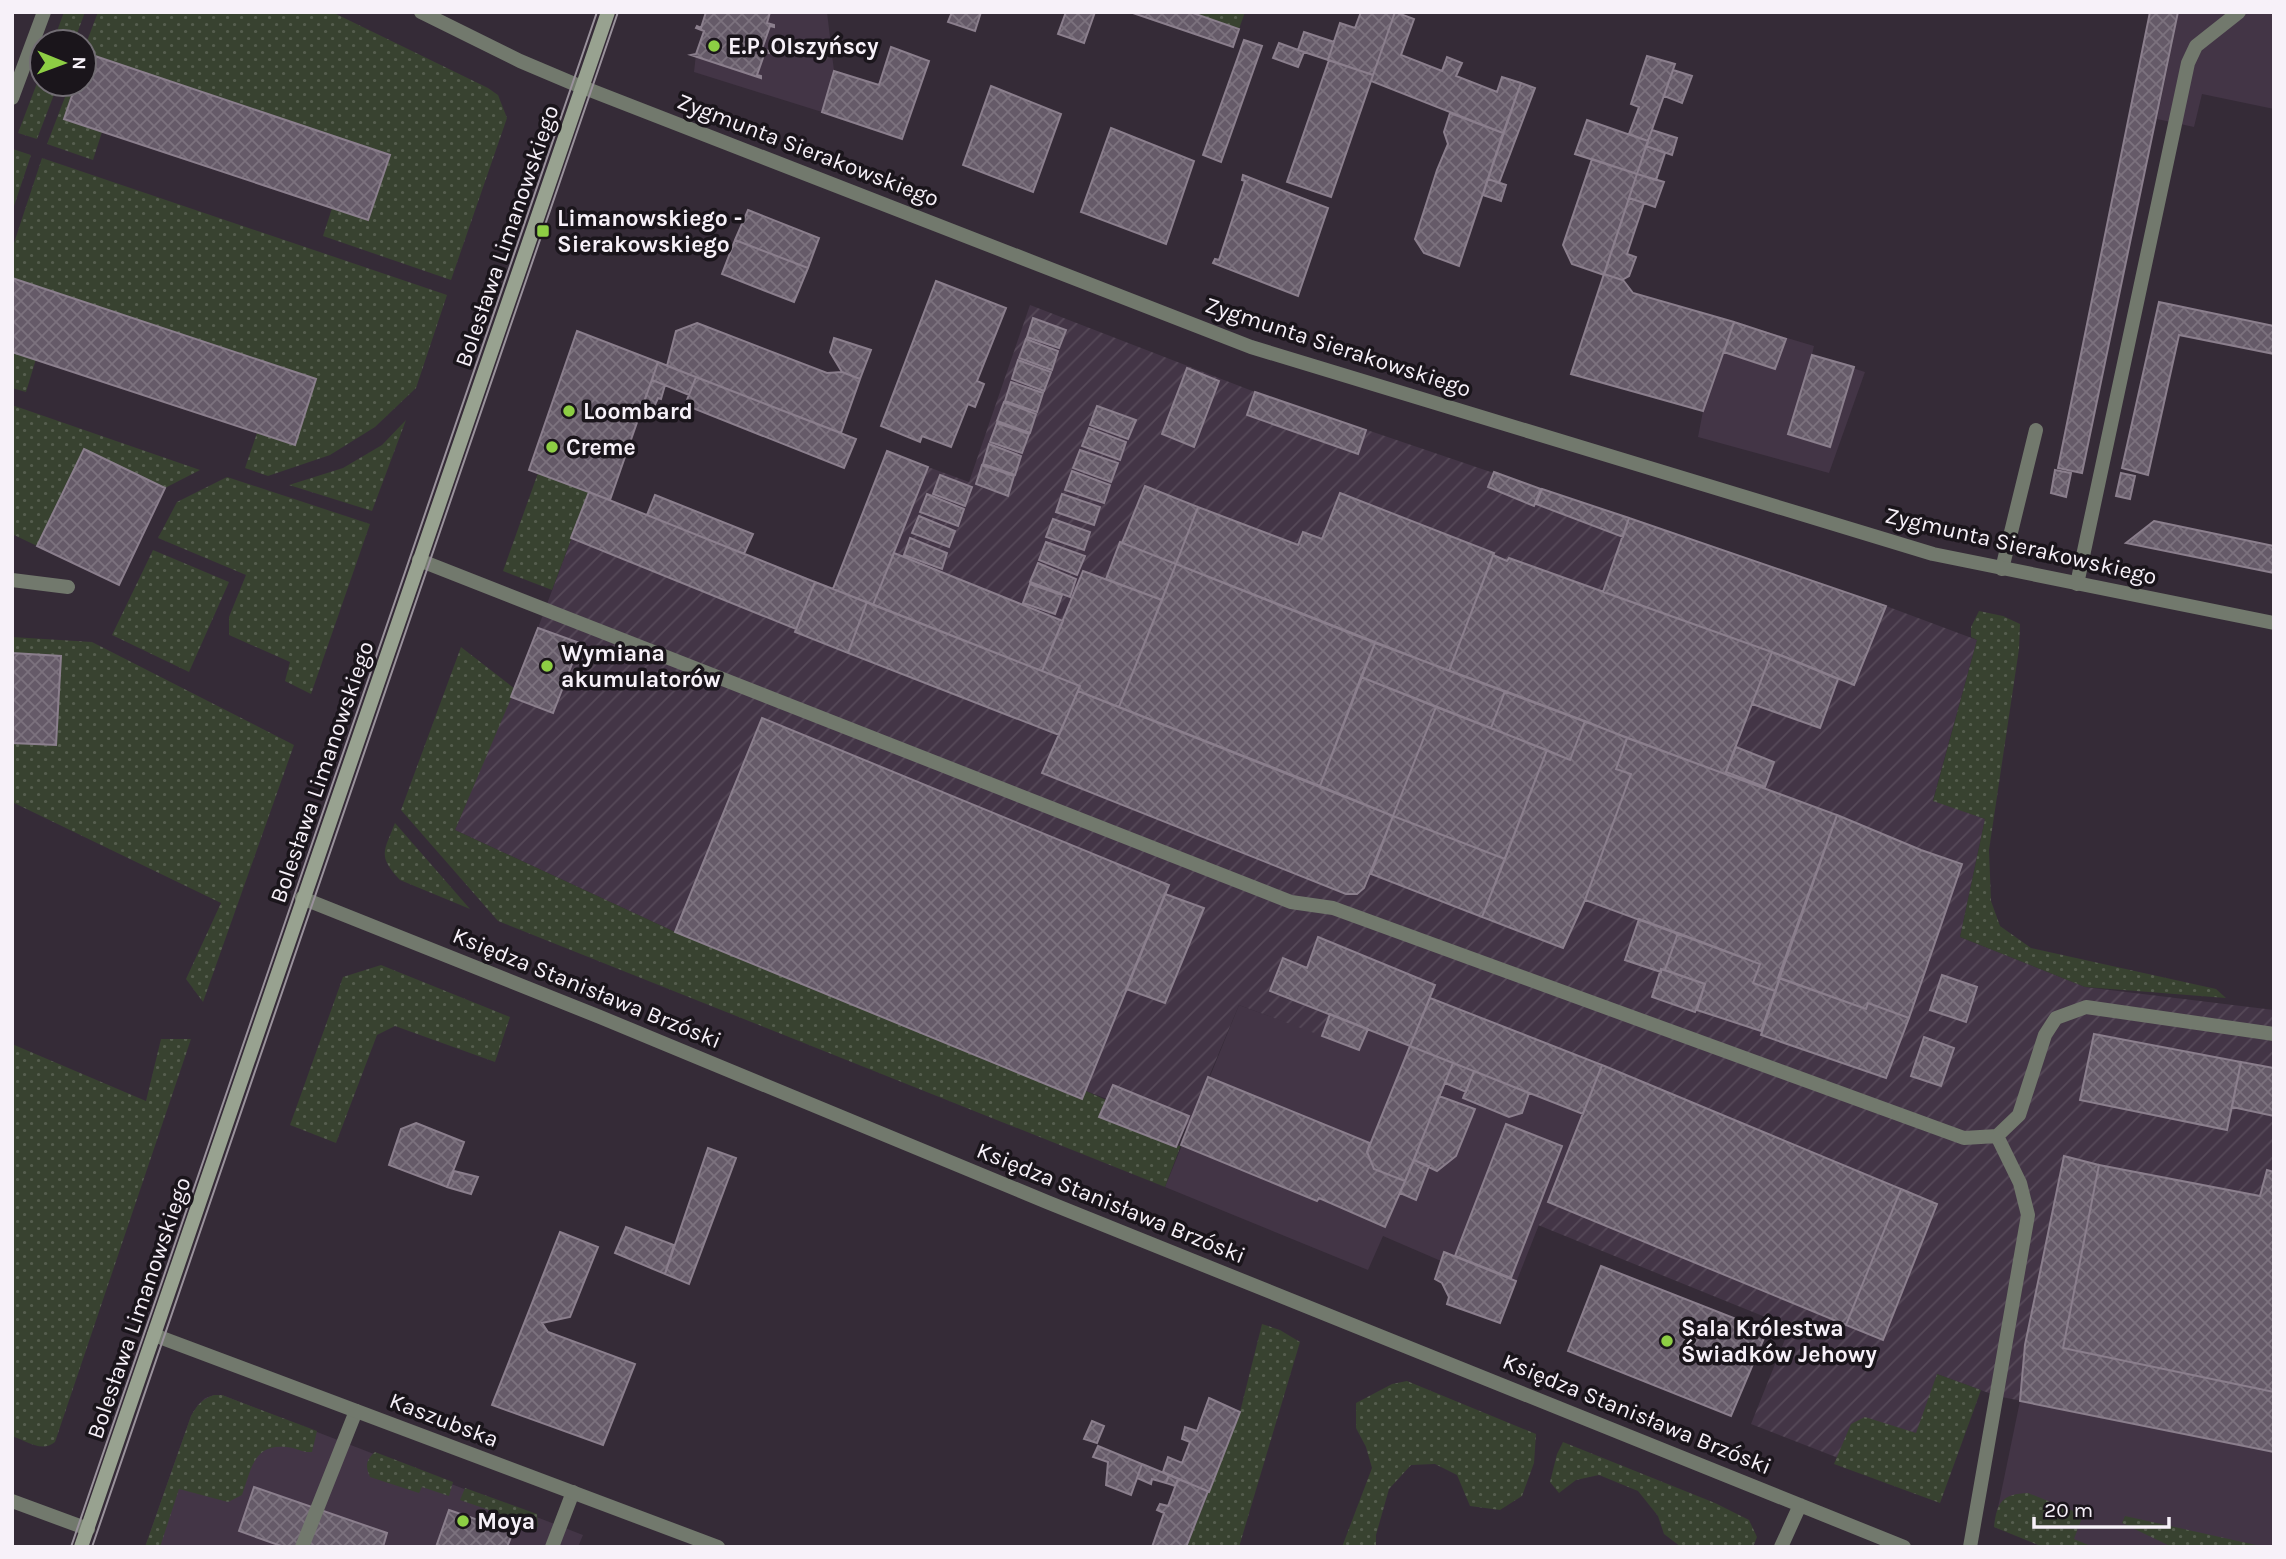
<svg xmlns="http://www.w3.org/2000/svg" width="2286" height="1559" font-family="Karla,sans-serif">
<style>
.built{fill:#433546}
.industrial{fill:url(#industrial-furrows)}
.grass{fill:url(#grass-dots)}
.building{fill:url(#building-cross-hatch);stroke:#8b7f8d;stroke-width:2}
.lines{fill:none;stroke-linecap:round;stroke-linejoin:round}
.lane{stroke:#72796d;stroke-width:14}
.street{stroke:#72796d;stroke-width:14}
.secondary{stroke:#98a290;stroke-width:14}
.tram{stroke:#9a929c;stroke-width:2}
.poi-dot{fill:#8dce44;stroke:#1a151b;stroke-width:2.5}
.labels{text-anchor:middle;dominant-baseline:central;stroke-width:7;stroke-linejoin:round;paint-order:stroke}
.poi-label{font-size:23px;font-weight:bold;fill:#f7f1f9;stroke:#1a151b;text-anchor:start}
.street-label{font-size:23px;fill:#f7f1f9;stroke:#1a151b}
</style>
<defs>
<pattern id="industrial-furrows" width="10" height="10" patternUnits="userSpaceOnUse" patternTransform="scale(1.75)"><rect width="10" height="10" fill="#433546"/><path d="M-1 1l2-2M0 10L10 0M9 11l2-2" fill="none" stroke="#564958"/></pattern>
<pattern id="grass-dots" width="8" height="8" patternUnits="userSpaceOnUse" patternTransform="scale(1.75)"><rect width="8" height="8" fill="#384230"/><path d="M2 2h.1M6 6h.1" fill="none" stroke="#565e4f" stroke-width="1.8" stroke-linecap="round"/></pattern>
<pattern id="building-cross-hatch" width="8" height="8" patternUnits="userSpaceOnUse" patternTransform="scale(1.75)"><rect width="8" height="8" fill="#655a68"/><path d="M0 0l8 8M0 8l8-8" fill="none" stroke="#7c727e"/></pattern>
</defs>
<rect width="100%" height="100%" fill="#352b37"/>
<path class="built" d="M710,12h117l7,59 -12,41 -128,-40 2,-18z
M2179,12h95v97l-72,-15 -8,33 -37,-8z
M1734,322l80,24 -2,9 53,17 -36,101 -131,-36 5,-26z
M1239,1005l83,30 8,-21 253,100 -83,209 -53,-19 2,-7 -7,-14 -7,-4 6,-18 -58,-25 -15,34 -203,-83z
M214,1395h8l361,140 -5,12h-433l46,-131 7,-11 7,-7z
M2020,1401l254,51v95h-227l-53,-20z"/>
<path class="industrial" d="M1030,305l225,87 631,214 91,34 -44,160 52,19 -25,118 125,50 189,23v442l-277,-56 -60,-22 -32,110 -154,-60 39,-97 -252,-102 45,-111 -253,-100 -8,22 -83,-31 -52,124 -101,-38 -4,8 -407,-167 -220,-102 83,-202 51,-136 284,112 55,-137 41,15z"/>
<path class="grass" d="M64,12h21l-11,30h-21z
M98,12h234l156,76 10,7 9,23 -56,162 -128,-44 9,-28 36,12 22,-66 -304,-100 -2,4v-9z
M1190,12h55l-6,17z
M42,70v14h16l-21,55 -19,-6z
M70,84h6l-12,35 38,13 -9,28 -46,-16z
M13,149l18,6 -19,57v-59z
M42,158l405,137 -31,93 -41,39 -45,28 -62,21 -23,-8 12,-35 59,-54 -304,-101v-29z
M12,352l24,7 -10,33 -14,-4z
M12,405l188,65 -35,18 -81,-39 -47,97 -25,-12z
M406,420l-34,91 -83,-26 54,-17 39,-23z
M538,473l51,19 -37,98 -49,-19z
M227,477l143,47 -59,170 -26,-13 5,-19 -61,-27v-18l17,-42 -88,-37 19,-36z
M153,550l76,32 -40,90 -77,-37z
M1979,611l24,5 17,8 -1,25 -30,201 2,51 9,25 31,22 185,41 10,9 -141,-11 -125,-50 25,-118 -52,-18 44,-161 -6,-3v-10z
M12,637l80,5 202,103 -91,257 -17,-23 35,-76 -209,-101v-59l44,2 5,-88 -49,-4z
M461,647l54,42 -60,141 220,102 407,167 4,-8 20,9 -7,17 77,30 5,-2 -16,42 -667,-266 -97,-111z
M395,823l75,86 -70,-29c-23,-25 -16,-28 -5,-57z
M381,965l129,52 -15,45 -100,-36 -18,9 -41,108 -46,-18 53,-148z
M161,1039h30l-136,403c-13,11 -29,-1 -43,-6v-392l134,57z
M1262,1324l18,6 20,12 -61,205h-52l53,-135z
M1937,1374l44,16 -41,113 -106,-39 17,-40 14,-7 51,16z
M1407,1381l129,53 -2,29 -12,33 -22,14 -30,-4 -13,-31 -22,-11 -24,1 -22,24 -13,46v12h-34l30,-79 -6,-21 -10,-19v-25l36,-19z
M214,1395h8l95,36 -5,21c-10,1 -17,-5 -27,-5 -32,-3 -34,24 -43,48l-14,7 -49,-13 -19,58h-15l46,-131c6,-11 11,-17 23,-21z
M1563,1442l152,61 34,17 8,17 -4,10h-72l-17,-13 -6,-18 -20,-25 -39,-16 -23,5 -17,13 -9,-11 7,-28z
M375,1452l78,30 -4,14 -27,-9 -3,6 -49,-16c-5,-11 -4,-17 5,-25z
M465,1488l72,26 1,13 -78,-27z
M2028,1493l55,22 -9,24 19,8h-50l-49,-20c3,-25 8,-33 34,-34z
M2125,1516l140,31h-93l-50,-24z"/>
<path class="building" d="M706,12h64l-3,11 7,2v2l-4,-1 -8,23 7,2v2l-4,-1 -8,23 4,1v2l-70,-23 5,-1 8,-23 -8,-3 1,-2 4,2z
M952,12h29l-6,19 -27,-9z
M1066,12h29l-11,31 -26,-9z
M1130,12h60l49,17 -6,18z
M1361,12h34l-22,63 -45,-15 12,-37 15,5z
M1395,12l19,7 -13,36 41,16 5,-14 15,6 -6,13 41,16 5,-15 19,6 -18,50 -132,-52z
M2150,12h28l-96,461 -24,-5z
M1304,32l30,10 -6,18 -30,-10z
M1244,40l18,6 -41,116 -18,-7z
M1279,43l25,9 -6,15 -25,-9z
M891,47l38,14 -27,78 -80,-27 12,-41 45,14z
M86,53l304,102 -22,65 -304,-101 12,-35h8z
M1647,56l28,8 -27,77 -19,-7 10,-27 -8,-3z
M1329,60l44,15 -42,122 -44,-15z
M1673,70l19,6 -10,27 -18,-7z
M1521,83l14,5 -36,95 -11,-4z
M991,86l70,28 -28,78 -70,-27z
M1450,113l53,20 -44,133 -35,-13 -9,-14 22,-69 11,-26 -4,-12z
M1587,120l61,21 -11,33 -62,-20z
M1111,128l83,33 -28,83 -85,-32z
M1652,130l25,8 -5,17 -26,-9z
M1646,146l19,7 -9,27 -19,-6z
M1592,159l45,15 -33,101 -32,-11 -9,-19z
M1637,174l27,8 -9,25 -26,-9z
M1243,175l85,33 -30,88 -85,-33 2,-4 4,1 26,-79 -3,-1z
M1488,179l18,6 -5,16 -18,-6z
M1629,198l15,5 -17,51 9,3 -7,19 -7,4 -18,-6z
M748,210l71,28 -11,30 -73,-28z
M735,240l73,28 -14,34 -72,-28z
M1604,274l19,6 10,13 101,29 -31,89 -132,-37z
M12,278l304,101 -21,66 -283,-93z
M936,281l70,27 -29,73 7,3 -9,23 -7,-3 -17,43 -29,-11 -2,6 -39,-16z
M2159,302l115,24v28l-95,-19 -31,140 -26,-7z
M1033,318l33,12 -7,18 -32,-11z
M1734,322l52,17 -11,30 -51,-17z
M697,323l130,50 15,-1 18,7 -19,54 -174,-67 9,-35z
M577,331l81,31 -48,138 -81,-30z
M834,338l37,12 -11,29 -18,-7 -12,-20z
M1026,339l32,12 -6,19 -33,-12z
M1812,355l42,12 -24,80 -42,-13z
M1018,360l33,12 -7,19 -32,-12z
M658,362l38,15 -7,18 -37,-15z
M1187,368l32,13 -25,66 -32,-13z
M696,377l160,62 -12,29 -159,-63z
M652,380l13,5 -4,14 -3,-1 -4,9 -11,-3z
M1011,382l32,11 -6,19 -32,-11z
M1255,392l111,38 -8,24 -111,-39z
M1004,402l32,12 -6,19 -33,-12z
M1097,406l39,14 -8,19 -38,-14z
M997,423l32,11 -7,19 -32,-11z
M1089,428l37,14 -6,18 -38,-14z
M989,444l32,12 -6,19 -32,-11z
M84,449l81,39 -46,97 -82,-39z
M1080,450l38,13 -7,19 -38,-14z
M887,451l41,16 -55,138 -40,-16z
M982,465l32,11 -6,20 -32,-12z
M2055,470l16,3 -5,24 -15,-4z
M1072,471l38,14 -6,18 -39,-13z
M1494,472l47,17 -7,17 -46,-19z
M2121,473l14,3 -5,23 -14,-3z
M940,475l32,12 -7,19 -32,-12z
M1145,486l53,21 -22,57 -54,-21z
M1542,489l87,29 -6,19 -87,-33z
M589,492l226,90 -19,47 -225,-91z
M1340,493l154,60 -45,118 -273,-107 22,-57 100,38 5,-13 19,7z
M927,494l37,15 -6,17 -38,-14z
M1062,494l38,13 -6,18 -38,-13z
M655,495l98,39 -9,20 -97,-39z
M919,516l36,15 -6,16 -37,-14z
M1629,518l257,88 -32,79 -71,-29 -180,-64z
M1053,519l37,13 -6,18 -38,-13z
M2154,521l120,25v27l-148,-30z
M910,538l37,15 -5,16 -38,-14z
M1046,542l39,14 -8,19 -38,-15z
M1120,542l56,22 -14,36 -56,-21z
M894,553l169,68 -21,50 -169,-66z
M1493,555l14,6 2,-3 263,94 -47,122 -276,-103z
M1038,563l38,16 -6,18 -40,-15z
M1176,564l199,79 -55,143 -201,-79z
M1083,571l79,29 -43,107 -41,-16 2,-5 -38,-15z
M815,582l52,20 -19,51 -53,-21z
M1030,584l32,11 -7,19 -32,-11z
M867,602l213,84 -21,49 -211,-82z
M538,628l42,15 -27,70 -42,-16z
M1375,643l130,48 -14,37 -130,-51z
M1772,652l66,27 -18,49 -68,-24z
M12,653l49,3 -5,89 -44,-2z
M1361,677l75,30 -43,109 -73,-30z
M1078,691l315,125 -29,72 -7,6h-11l-304,-121z
M1505,691l80,30 -15,39 -79,-32z
M1436,707l111,43 -42,109 -112,-43z
M762,718l407,167 -87,214 -407,-167z
M1585,721l42,17 -11,31 15,5 -46,126 -22,48 -81,-31 65,-167 23,10z
M1627,738l210,77 -62,176 -22,-8 7,-19 -175,-64 46,-126 -15,-5z
M1736,747l38,15 -9,25 -39,-15z
M1837,815l84,35 41,14 -53,154 -41,-15 -2,6 -88,-31z
M1393,816l112,43 -23,58 -111,-43z
M1165,894l39,14 -39,95 -39,-14z
M1639,919l39,14 -13,37 -4,-1v3l-36,-12z
M1678,933l82,31 -7,19 22,8 -14,40 -64,-21 8,-26 -40,-14z
M1318,937l117,48 -25,61 -140,-55 13,-33 24,10z
M1661,969l44,15 -10,28 -43,-15z
M1942,975l35,12 -11,35 -36,-12z
M1780,978l86,31 2,-6 41,15 -23,60 -125,-43z
M1430,998l172,67 -19,49 -173,-68z
M1330,1014l38,15 -9,21 -37,-14z
M2094,1034l147,28 -14,68 -147,-30z
M1924,1037l30,11 -13,38 -30,-10z
M1410,1046l43,17 -48,118 -31,-12 -7,-17z
M2241,1062l33,6v48l-42,-9z
M1453,1063l21,8 -8,21 -21,-9z
M1602,1065l299,124 -55,136 -298,-123z
M1474,1071l55,22 -7,20 -13,4 -46,-19z
M1208,1077l162,66 -3,9 7,17 31,12 -20,46 -66,-29 -2,3 -136,-56z
M1113,1085l76,31 -13,31 -77,-30z
M1439,1096l36,13 -19,47 -19,15 -23,-11z
M416,1123l48,19 -17,45 -58,-22 12,-36z
M1506,1124l56,22 -51,132 -56,-22z
M708,1148l28,10 -47,126 -24,-10z
M2064,1156l35,9 -36,183 211,44v60l-254,-51 5,-56z
M1414,1160l15,6 -13,34 -16,-7z
M2099,1165l161,31 7,-26 7,2v220l-211,-44z
M454,1171l24,6 -7,17 -24,-7z
M1901,1189l36,15 -54,136 -37,-15z
M626,1227l48,18 -9,29 -50,-21z
M560,1232l38,15 -28,70 -28,6 6,9 87,32 -32,81 -111,-40z
M1444,1252l72,29 -16,42 -53,-19 2,-7 -7,-14 -7,-4z
M1601,1266l166,65 -36,85 -163,-65z
M1209,1398l31,14 -31,80 -46,-20 5,-15 14,6 8,-21 -8,-3 3,-12 12,4z
M1092,1421l12,5 -7,17 -13,-4z
M1098,1446l44,18 -11,31 -25,-10 2,-23 -15,-5z
M1142,1464l27,11 -3,8 -14,-4 -1,5 -14,-6z
M1169,1475l9,4 -3,7 -9,-3z
M1178,1479l30,12 -22,56h-34l12,-34 -7,-3 3,-6 8,2z
M254,1487l133,46 -4,14h-99l-45,-16z
M449,1510l64,22 -6,15h-71z"/>
<g class="lines">
<path class="lane" d="M12,98l32,-86
M419,560l872,342 42,6 631,230 33,-2 22,-21 26,-80 11,-17 30,-11 188,27
M2002,569l34,-139
M12,580l56,7
M2077,584l111,-521 8,-17 43,-34
M302,1547l54,-136
M552,1547l21,-55
M1970,1547l58,-332 -8,-32 -23,-47"/>
<path class="street" d="M421,12l99,49 52,22 679,264 682,207 341,69
M302,898l298,119 447,185 857,345
M154,1335l564,212
M12,1501l76,28
M1781,1547l19,-42"/>
<path class="secondary" d="M81,1547l527,-1535"/>
<path class="tram" d="M71,1547l526,-1535
M92,1547l526,-1535"/>
</g>
<g class="poi-dot">
<circle cx="714" cy="46" r="7"/>
<rect x="536" y="224" width="14" height="14" rx="3.5"/>
<circle cx="569" cy="411" r="7"/>
<circle cx="552" cy="447" r="7"/>
<circle cx="547" cy="666" r="7"/>
<circle cx="1667" cy="1341" r="7"/>
<circle cx="463" cy="1521" r="7"/>
</g>
<g class="labels">
<g class="poi-label">
<text x="728" y="46">E.P. Olszyńscy</text>
<text x="557" y="218">Limanowskiego -<tspan x="557" dy="26">Sierakowskiego</tspan></text>
<text x="583" y="411">Loombard</text>
<text x="566" y="447">Creme</text>
<text x="561" y="653">Wymiana<tspan x="561" dy="26">akumulatorów</tspan></text>
<text x="1681" y="1328">Sala Królestwa<tspan x="1681" dy="26">Świadków Jehowy</tspan></text>
<text x="477" y="1521">Moya</text>
</g>
<g class="street-label">
<text transform="translate(808 150) rotate(21)">Zygmunta Sierakowskiego</text>
<text transform="translate(507 236) rotate(-71)">Bolesława Limanowskiego</text>
<text transform="translate(1338 347) rotate(18)">Zygmunta Sierakowskiego</text>
<text transform="translate(2021 546) rotate(13)">Zygmunta Sierakowskiego</text>
<text transform="translate(322 772) rotate(-71)">Bolesława Limanowskiego</text>
<text transform="translate(587 988) rotate(22)">Księdza Stanisława Brzóski</text>
<text transform="translate(1111 1203) rotate(22)">Księdza Stanisława Brzóski</text>
<text transform="translate(139 1308) rotate(-71)">Bolesława Limanowskiego</text>
<text transform="translate(1637 1414) rotate(22)">Księdza Stanisława Brzóski</text>
<text transform="translate(444 1420) rotate(21)">Kaszubska</text>
</g>
</g>
<rect width="2286" height="1559" fill="none" stroke="#f7f1f9" stroke-width="28"/>
<g transform="translate(63 63) rotate(91)"><circle r="33" fill="#1a151b" stroke="#726d74" stroke-width="2"/>
<path d="M0-5L12 26L0 18L-12 26Z" fill="#8dce44"/>
<text y="-10" font-size="19" font-weight="bold" text-anchor="middle" fill="#f7f1f9">N</text>
</g>
<path d="M2034 1517v10h135v-10" fill="none" stroke="#f7f1f9" stroke-width="3.5"/>
<text x="2044" y="1517" font-size="21" fill="#f7f1f9" stroke="#1a151b" stroke-width="5" paint-order="stroke">20 m</text>
</svg>
